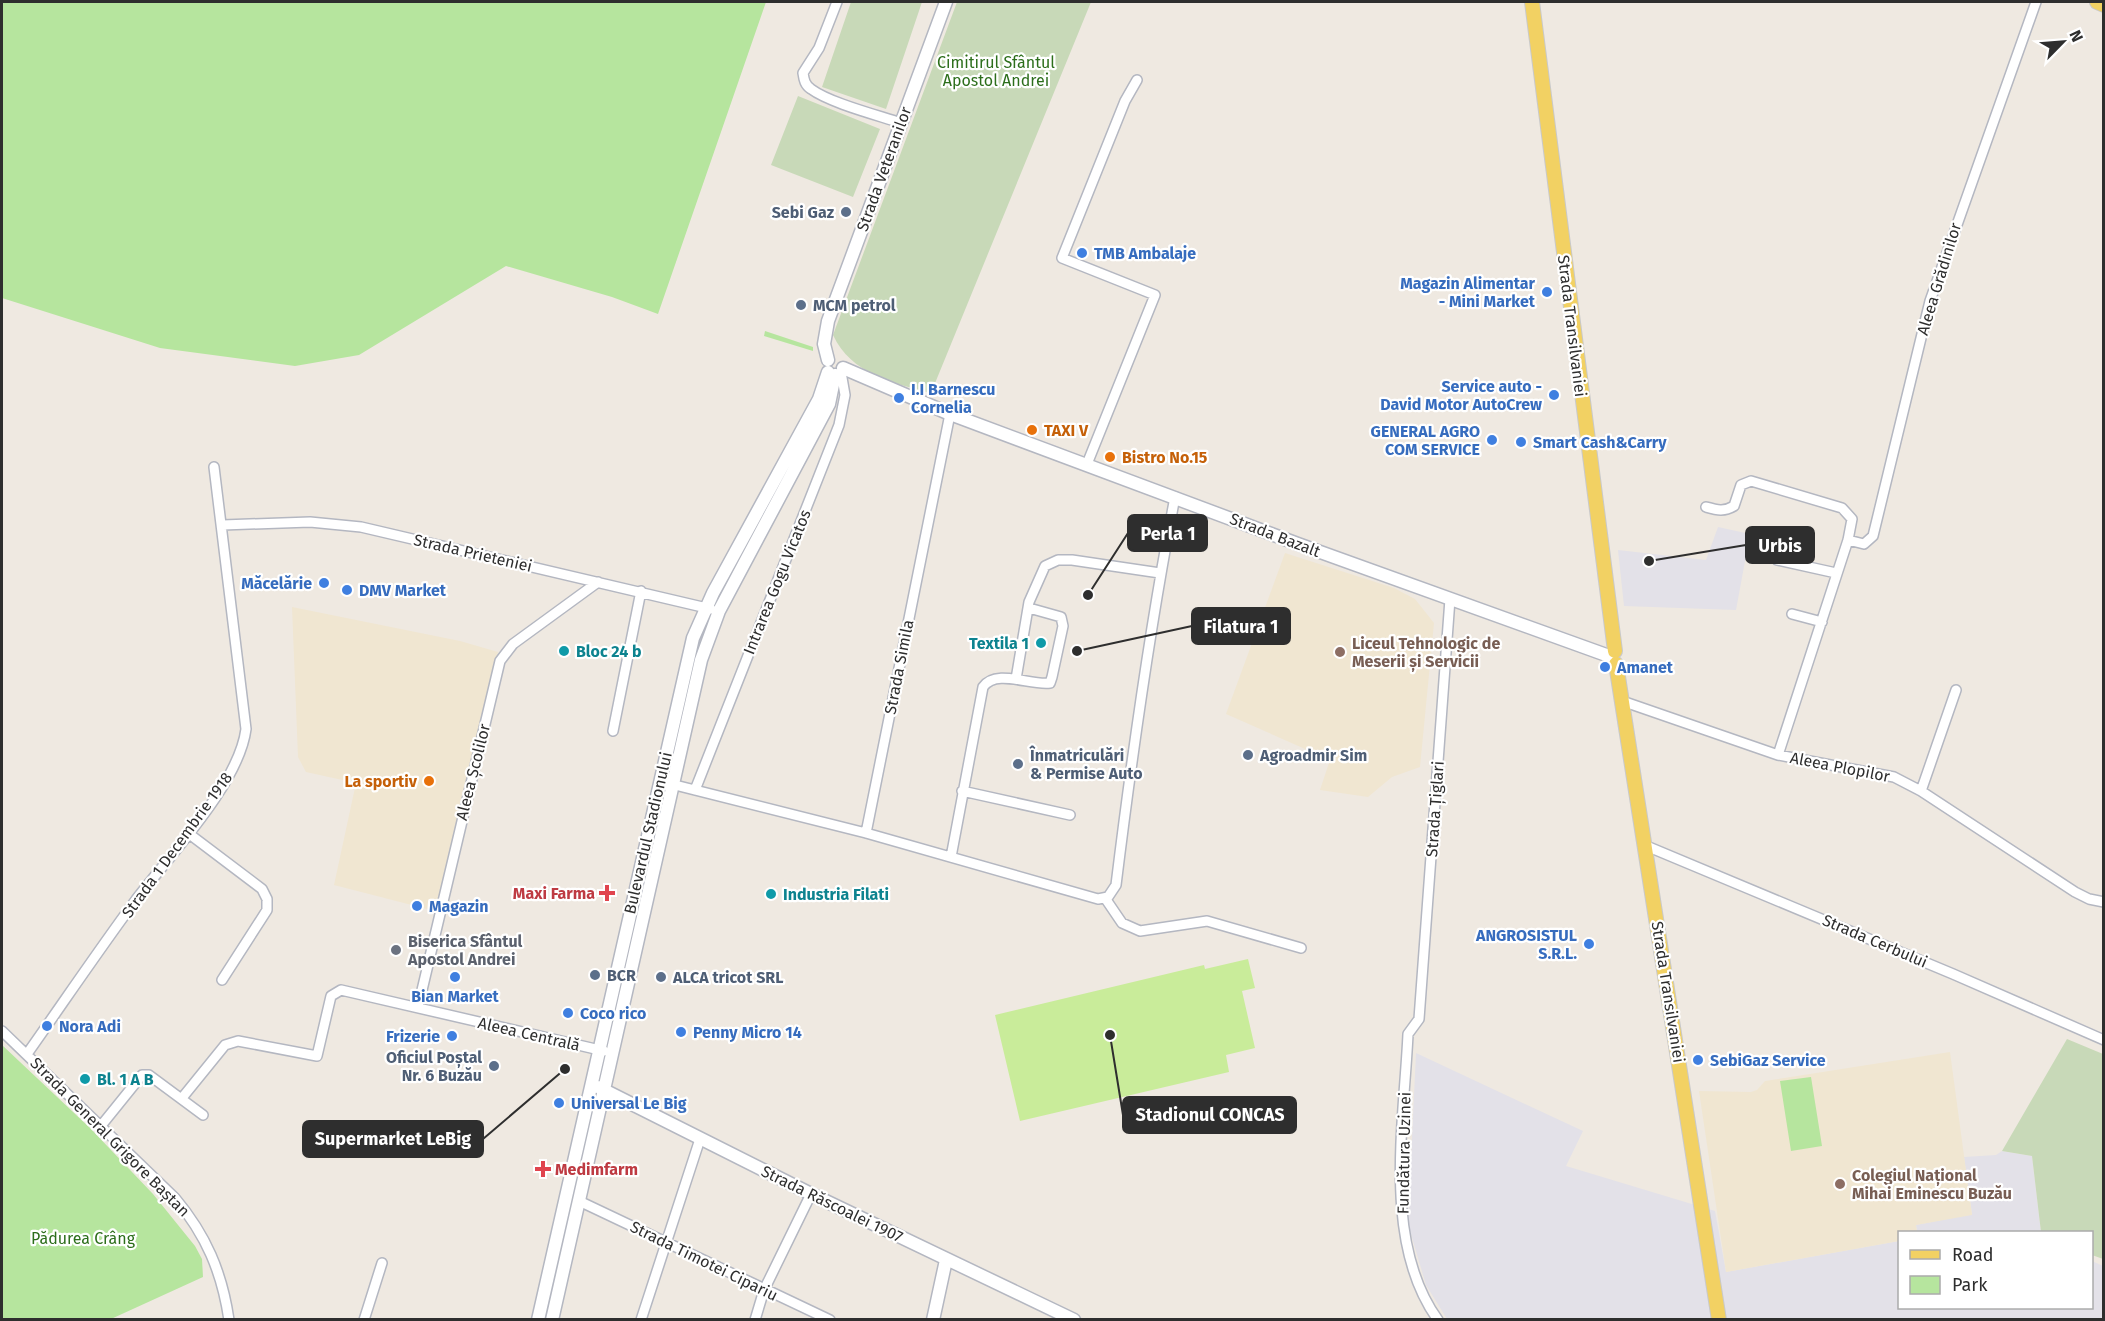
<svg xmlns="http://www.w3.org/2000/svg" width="2105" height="1321" font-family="'Fira Sans',sans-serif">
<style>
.industrial{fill:#e3e1e8}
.education{fill:#f0e6d1}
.green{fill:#b6e59e}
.cemetery{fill:#c8d9b8}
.pitch{fill:#c9ec9a}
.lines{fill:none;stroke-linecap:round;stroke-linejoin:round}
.street-casing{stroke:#b4b7c1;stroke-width:12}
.secondary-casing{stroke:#b4b7c1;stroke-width:15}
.primary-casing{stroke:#c9c9c9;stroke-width:16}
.street{stroke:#fff;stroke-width:9}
.secondary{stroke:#fff;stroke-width:12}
.primary{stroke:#f2d163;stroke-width:14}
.service-dot{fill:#5c6f8a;stroke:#fff;stroke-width:2}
.shop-dot{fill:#3f7fe0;stroke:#fff;stroke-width:2}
.food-dot{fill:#e8710a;stroke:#fff;stroke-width:2}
.culture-dot{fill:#0f9aa8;stroke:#fff;stroke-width:2}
.education-dot{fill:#8d6e63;stroke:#fff;stroke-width:2}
.health-dot{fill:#e0444e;stroke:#fff;stroke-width:2}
.worship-dot{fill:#6b7280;stroke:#fff;stroke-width:2}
.labels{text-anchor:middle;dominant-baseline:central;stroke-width:4.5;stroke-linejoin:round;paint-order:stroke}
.park-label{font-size:16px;fill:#2c6e1b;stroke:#fff}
.street-label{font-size:16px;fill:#2e2e2e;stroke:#fff}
.service-label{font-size:16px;font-weight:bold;fill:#4e5e75;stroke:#fff;text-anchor:start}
.shop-label{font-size:16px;font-weight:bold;fill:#366cbe;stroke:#fff;text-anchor:start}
.food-label{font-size:16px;font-weight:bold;fill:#c56008;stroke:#fff;text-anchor:start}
.culture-label{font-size:16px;font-weight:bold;fill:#0d838f;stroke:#fff;text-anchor:start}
.education-label{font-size:16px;font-weight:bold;fill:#785e54;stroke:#fff;text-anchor:start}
.health-label{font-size:16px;font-weight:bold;fill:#be3a42;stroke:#fff;text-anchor:end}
.worship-label{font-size:16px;font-weight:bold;fill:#5b616d;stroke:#fff;text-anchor:start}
.leader{fill:none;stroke:#2e2e2e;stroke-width:2}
.callout-dot{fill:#2e2e2e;stroke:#fff;stroke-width:2}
.callout{fill:#2e2e2e;stroke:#2e2e2e;stroke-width:2}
.callout-label{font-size:18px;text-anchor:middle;font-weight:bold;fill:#fff}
</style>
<rect width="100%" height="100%" fill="#efe9e1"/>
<path class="industrial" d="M1718,527l32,7 -14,76 -112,-4 -6,-56 88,10z
M1416,1053l167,78 -17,35 149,45 11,61 173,-31 1,67h192v-47l11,5v53h-656l-21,-34 -18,-61z
M2002,1151l30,5 9,76h-124l-1,-7 56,-11 -8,-57 32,-2z"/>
<path class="education" d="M1285,553l109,35 21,11 19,24 -14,144 -28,10 -24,20 -48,-7 10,-30 -104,-46z
M292,607l168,34 38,11 -63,259 -101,-26 22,-102 -50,-11 -8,-15z
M1950,1052l22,163 -56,10 1,7h-17l-1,9 -173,31 -27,-181 52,1 6,-2 8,-9z"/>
<path class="green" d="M2,2h764l-108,312 -46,-17 -106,-31 -147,89 -64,11 -135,-18 -158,-50z
M765,331l48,16v4l-49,-15z
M2,1045l88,83 63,66 42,52 7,13 1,18 -92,42h-109z
M1811,1077l11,69 -31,5 -11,-70z"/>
<path class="cemetery" d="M851,2h71l-36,107 -64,-22z
M957,2h134l-160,391c-38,-10 -80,-19 -98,-58z
M798,96l82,33 -27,68 -82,-32z
M2067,1039l36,15v205l-11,-4v-23h-51l-9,-76 -30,-5z"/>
<path class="pitch" d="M1248,959l7,29 -13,3 13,57 -29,7 3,17 -209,49 -25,-106 209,-50 1,4z"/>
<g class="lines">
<defs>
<path id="street" d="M837,2l-18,46 -16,25c1,7 2,12 8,16 19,14 66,26 90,34
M1087,464l68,-169 -93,-37 63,-157 12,-21
M1706,507c11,3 18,5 28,-1l7,-21 10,-4 91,27 10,11 -4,21 -70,215
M223,525l87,-3 51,5 350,82
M1848,540l16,4 9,-8 57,-235 106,-299
M1777,560l59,13
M1792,614l30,8
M1016,679l13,-77 16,-36 13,-6h14l88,13
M1622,701l156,54 116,22 27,14 154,101 14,7 15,3
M613,731l28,-140
M667,783l199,50 232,66 10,-2 8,-12c16,-130 34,-259 59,-388
M695,790l144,-365 6,-30 -4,-23
M962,791l108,24
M1921,791l35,-101
M188,833l74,56 5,10v11l-45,70
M866,833l84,-419
M1644,845l309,129 151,66
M951,857l32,-170c13,-19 48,-1 67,-4l2,-6 11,-51 -2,-9 -32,-9
M1105,898l17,25 18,8 67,-10 94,27
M418,1007l82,-346 13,-17 85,-62
M2,1031l173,167c31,37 47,74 54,122
M27,1054c36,-51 71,-103 108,-153 34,-45 104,-117 111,-172l-32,-262
M182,1098l43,-53 13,-4 79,15 14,-60 10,-6 263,61
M100,1127l42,-52h7l54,40
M579,1201l251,119
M364,1320l18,-57
M641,1320l59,-181
M755,1320l9,-30 47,-96
M1438,1320c-56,-77 -34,-197 -30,-286l11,-15 31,-420"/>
<path id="secondary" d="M828,360l-4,-16 4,-23 118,-319
M843,368l107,46 348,130 311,112
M598,1087l213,107 263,126
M538,1320l155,-682 20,-45 106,-194 9,-27
M552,1320l149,-660 18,-49 110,-207 6,-29
M933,1320l13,-60"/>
<path id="primary" d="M1532,2l83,649
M2097,2l7,3
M1616,664l103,656"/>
</defs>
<use href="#street" class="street-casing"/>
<use href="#secondary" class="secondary-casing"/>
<use href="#primary" class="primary-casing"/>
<use href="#street" class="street"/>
<use href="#secondary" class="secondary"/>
<use href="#primary" class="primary"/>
</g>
<g class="service-dot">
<circle cx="846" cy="212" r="6"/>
<circle cx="801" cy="305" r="6"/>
<circle cx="1248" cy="755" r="6"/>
<circle cx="1018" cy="764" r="6"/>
<circle cx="595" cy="975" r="6"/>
<circle cx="661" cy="977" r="6"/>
<circle cx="494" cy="1066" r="6"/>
</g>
<g class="shop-dot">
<circle cx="1082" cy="253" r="6"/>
<circle cx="1547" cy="292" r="6"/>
<circle cx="1554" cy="395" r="6"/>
<circle cx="899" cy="398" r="6"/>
<circle cx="1492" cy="440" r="6"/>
<circle cx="1521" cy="442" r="6"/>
<circle cx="324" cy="583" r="6"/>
<circle cx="347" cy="590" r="6"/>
<circle cx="1605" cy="667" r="6"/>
<circle cx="417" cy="906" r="6"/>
<circle cx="1589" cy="944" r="6"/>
<circle cx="455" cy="977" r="6"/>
<circle cx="568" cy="1013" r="6"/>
<circle cx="47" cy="1026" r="6"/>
<circle cx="681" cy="1032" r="6"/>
<circle cx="452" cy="1036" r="6"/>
<circle cx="1698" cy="1060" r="6"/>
<circle cx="559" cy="1103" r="6"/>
</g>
<g class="food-dot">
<circle cx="1032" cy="430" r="6"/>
<circle cx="1110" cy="457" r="6"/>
<circle cx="429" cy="781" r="6"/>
</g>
<g class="culture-dot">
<circle cx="1041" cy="643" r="6"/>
<circle cx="564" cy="651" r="6"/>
<circle cx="771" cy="894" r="6"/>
<circle cx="85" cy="1079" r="6"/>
</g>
<g class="education-dot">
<circle cx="1340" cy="652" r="6"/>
<circle cx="1840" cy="1184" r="6"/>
</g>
<g class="health-dot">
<path d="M604 884h6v6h6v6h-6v6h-6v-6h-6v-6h6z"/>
<path d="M540 1160h6v6h6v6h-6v6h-6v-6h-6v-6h6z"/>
</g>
<circle class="worship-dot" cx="396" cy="950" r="6"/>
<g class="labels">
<g class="park-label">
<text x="996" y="62">Cimitirul Sfântul<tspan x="996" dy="18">Apostol Andrei</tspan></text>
<text x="83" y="1238">Pădurea Crâng</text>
</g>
<g class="street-label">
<text transform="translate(884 169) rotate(-70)">Strada Veteranilor</text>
<text transform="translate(1939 279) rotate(-73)">Aleea Grădinilor</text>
<text transform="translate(1572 326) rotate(83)">Strada Transilvaniei</text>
<text transform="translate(1275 535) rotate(21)">Strada Bazalt</text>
<text transform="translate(473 553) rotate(13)">Strada Prieteniei</text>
<text transform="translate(777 582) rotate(-68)">Intrarea Gogu Vicatos</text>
<text transform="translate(899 667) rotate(-79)">Strada Simila</text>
<text transform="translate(1840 767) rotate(11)">Aleea Plopilor</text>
<text transform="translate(473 772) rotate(-76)">Aleea Școlilor</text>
<text transform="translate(1435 809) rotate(-86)">Strada Țiglari</text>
<text transform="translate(648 833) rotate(-77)">Bulevardul Stadionului</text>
<text transform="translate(177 845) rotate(-54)">Strada 1 Decembrie 1918</text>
<text transform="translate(1875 941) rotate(23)">Strada Cerbului</text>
<text transform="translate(1668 992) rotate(81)">Strada Transilvaniei</text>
<text transform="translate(529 1034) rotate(13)">Aleea Centrală</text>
<text transform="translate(110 1137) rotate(45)">Strada General Grigore Baștan</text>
<text transform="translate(1404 1153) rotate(-89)">Fundătura Uzinei</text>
<text transform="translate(832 1204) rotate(26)">Strada Răscoalei 1907</text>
<text transform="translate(704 1261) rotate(26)">Strada Timotei Cipariu</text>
</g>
<g class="service-label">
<text x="834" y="212" text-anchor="end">Sebi Gaz</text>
<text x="813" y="305">MCM petrol</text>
<text x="1030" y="755">Înmatriculări<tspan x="1030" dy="18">&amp; Permise Auto</tspan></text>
<text x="1260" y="755">Agroadmir Sim</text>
<text x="607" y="975">BCR</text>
<text x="673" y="977">ALCA tricot SRL</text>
<text x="482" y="1057" text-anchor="end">Oficiul Poștal<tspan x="482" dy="18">Nr. 6 Buzău</tspan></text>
</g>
<g class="shop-label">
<text x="1094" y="253">TMB Ambalaje</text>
<text x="1535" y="283" text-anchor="end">Magazin Alimentar<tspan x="1535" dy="18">- Mini Market</tspan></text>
<text x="1542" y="386" text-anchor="end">Service auto -<tspan x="1542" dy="18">David Motor AutoCrew</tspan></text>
<text x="911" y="389">I.I Barnescu<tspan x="911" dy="18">Cornelia</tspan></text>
<text x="1480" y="431" text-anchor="end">GENERAL AGRO<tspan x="1480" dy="18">COM SERVICE</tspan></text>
<text x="1533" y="442">Smart Cash&amp;Carry</text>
<text x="312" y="583" text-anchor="end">Măcelărie</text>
<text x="359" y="590">DMV Market</text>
<text x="1617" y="667">Amanet</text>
<text x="429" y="906">Magazin</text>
<text x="1577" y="935" text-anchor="end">ANGROSISTUL<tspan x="1577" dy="18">S.R.L.</tspan></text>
<text x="455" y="996" text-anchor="middle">Bian Market</text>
<text x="580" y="1013">Coco rico</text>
<text x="59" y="1026">Nora Adi</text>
<text x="693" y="1032">Penny Micro 14</text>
<text x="440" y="1036" text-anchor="end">Frizerie</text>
<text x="1710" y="1060">SebiGaz Service</text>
<text x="571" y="1103">Universal Le Big</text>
</g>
<g class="food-label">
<text x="1044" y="430">TAXI V</text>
<text x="1122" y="457">Bistro No.15</text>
<text x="417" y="781" text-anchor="end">La sportiv</text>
</g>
<g class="culture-label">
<text x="1029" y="643" text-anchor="end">Textila 1</text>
<text x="576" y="651">Bloc 24 b</text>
<text x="783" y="894">Industria Filati</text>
<text x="97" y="1079">Bl. 1 A B</text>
</g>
<g class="education-label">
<text x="1352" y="643">Liceul Tehnologic de<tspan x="1352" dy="18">Meserii și Servicii</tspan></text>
<text x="1852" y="1175">Colegiul Național<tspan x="1852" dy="18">Mihai Eminescu Buzău</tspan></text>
</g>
<g class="health-label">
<text x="595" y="893">Maxi Farma</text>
<text x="555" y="1169" text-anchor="start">Medimfarm</text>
</g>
<g class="worship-label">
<text x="408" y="941">Biserica Sfântul<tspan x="408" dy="18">Apostol Andrei</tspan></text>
</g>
</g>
<path class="leader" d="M1088 595L1128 533M1649 561L1746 545M1077 651L1192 626M1110 1035L1123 1115M565 1069L483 1139"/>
<g class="callout-dot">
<circle cx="1088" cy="595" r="6"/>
<circle cx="1649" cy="561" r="6"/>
<circle cx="1077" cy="651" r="6"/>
<circle cx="1110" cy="1035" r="6"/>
<circle cx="565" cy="1069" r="6"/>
</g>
<g class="callout">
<rect x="1128" y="515" width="79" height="36" rx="6"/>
<rect x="1746" y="527" width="68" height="36" rx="6"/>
<rect x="1192" y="608" width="98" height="36" rx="6"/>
<rect x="1123" y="1097" width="173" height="36" rx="6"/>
<rect x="303" y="1121" width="180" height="36" rx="6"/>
</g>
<g class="callout-label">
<text x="1168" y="540">Perla 1</text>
<text x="1780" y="552">Urbis</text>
<text x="1241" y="633">Filatura 1</text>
<text x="1210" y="1121">Stadionul CONCAS</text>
<text x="393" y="1145">Supermarket LeBig</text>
</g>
<rect width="2105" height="1321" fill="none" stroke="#2e2e2e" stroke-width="6"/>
<rect x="1898" y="1231" width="195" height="78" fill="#ffffff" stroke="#ababab" stroke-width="1.5"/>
<rect x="1910" y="1250" width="30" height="9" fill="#f2d163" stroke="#ababab" stroke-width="1.5"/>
<text x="1952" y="1261" font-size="18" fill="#2e2e2e">Road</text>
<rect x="1910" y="1276" width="30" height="18" fill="#b6e59e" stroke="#ababab" stroke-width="1.5"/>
<text x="1952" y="1291" font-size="18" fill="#2e2e2e">Park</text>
<g transform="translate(2063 42) rotate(65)" stroke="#ffffff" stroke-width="4.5" paint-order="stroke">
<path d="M0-4.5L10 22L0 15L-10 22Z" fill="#2e2e2e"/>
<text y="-9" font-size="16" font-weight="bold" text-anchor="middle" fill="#2e2e2e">N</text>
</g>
</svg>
